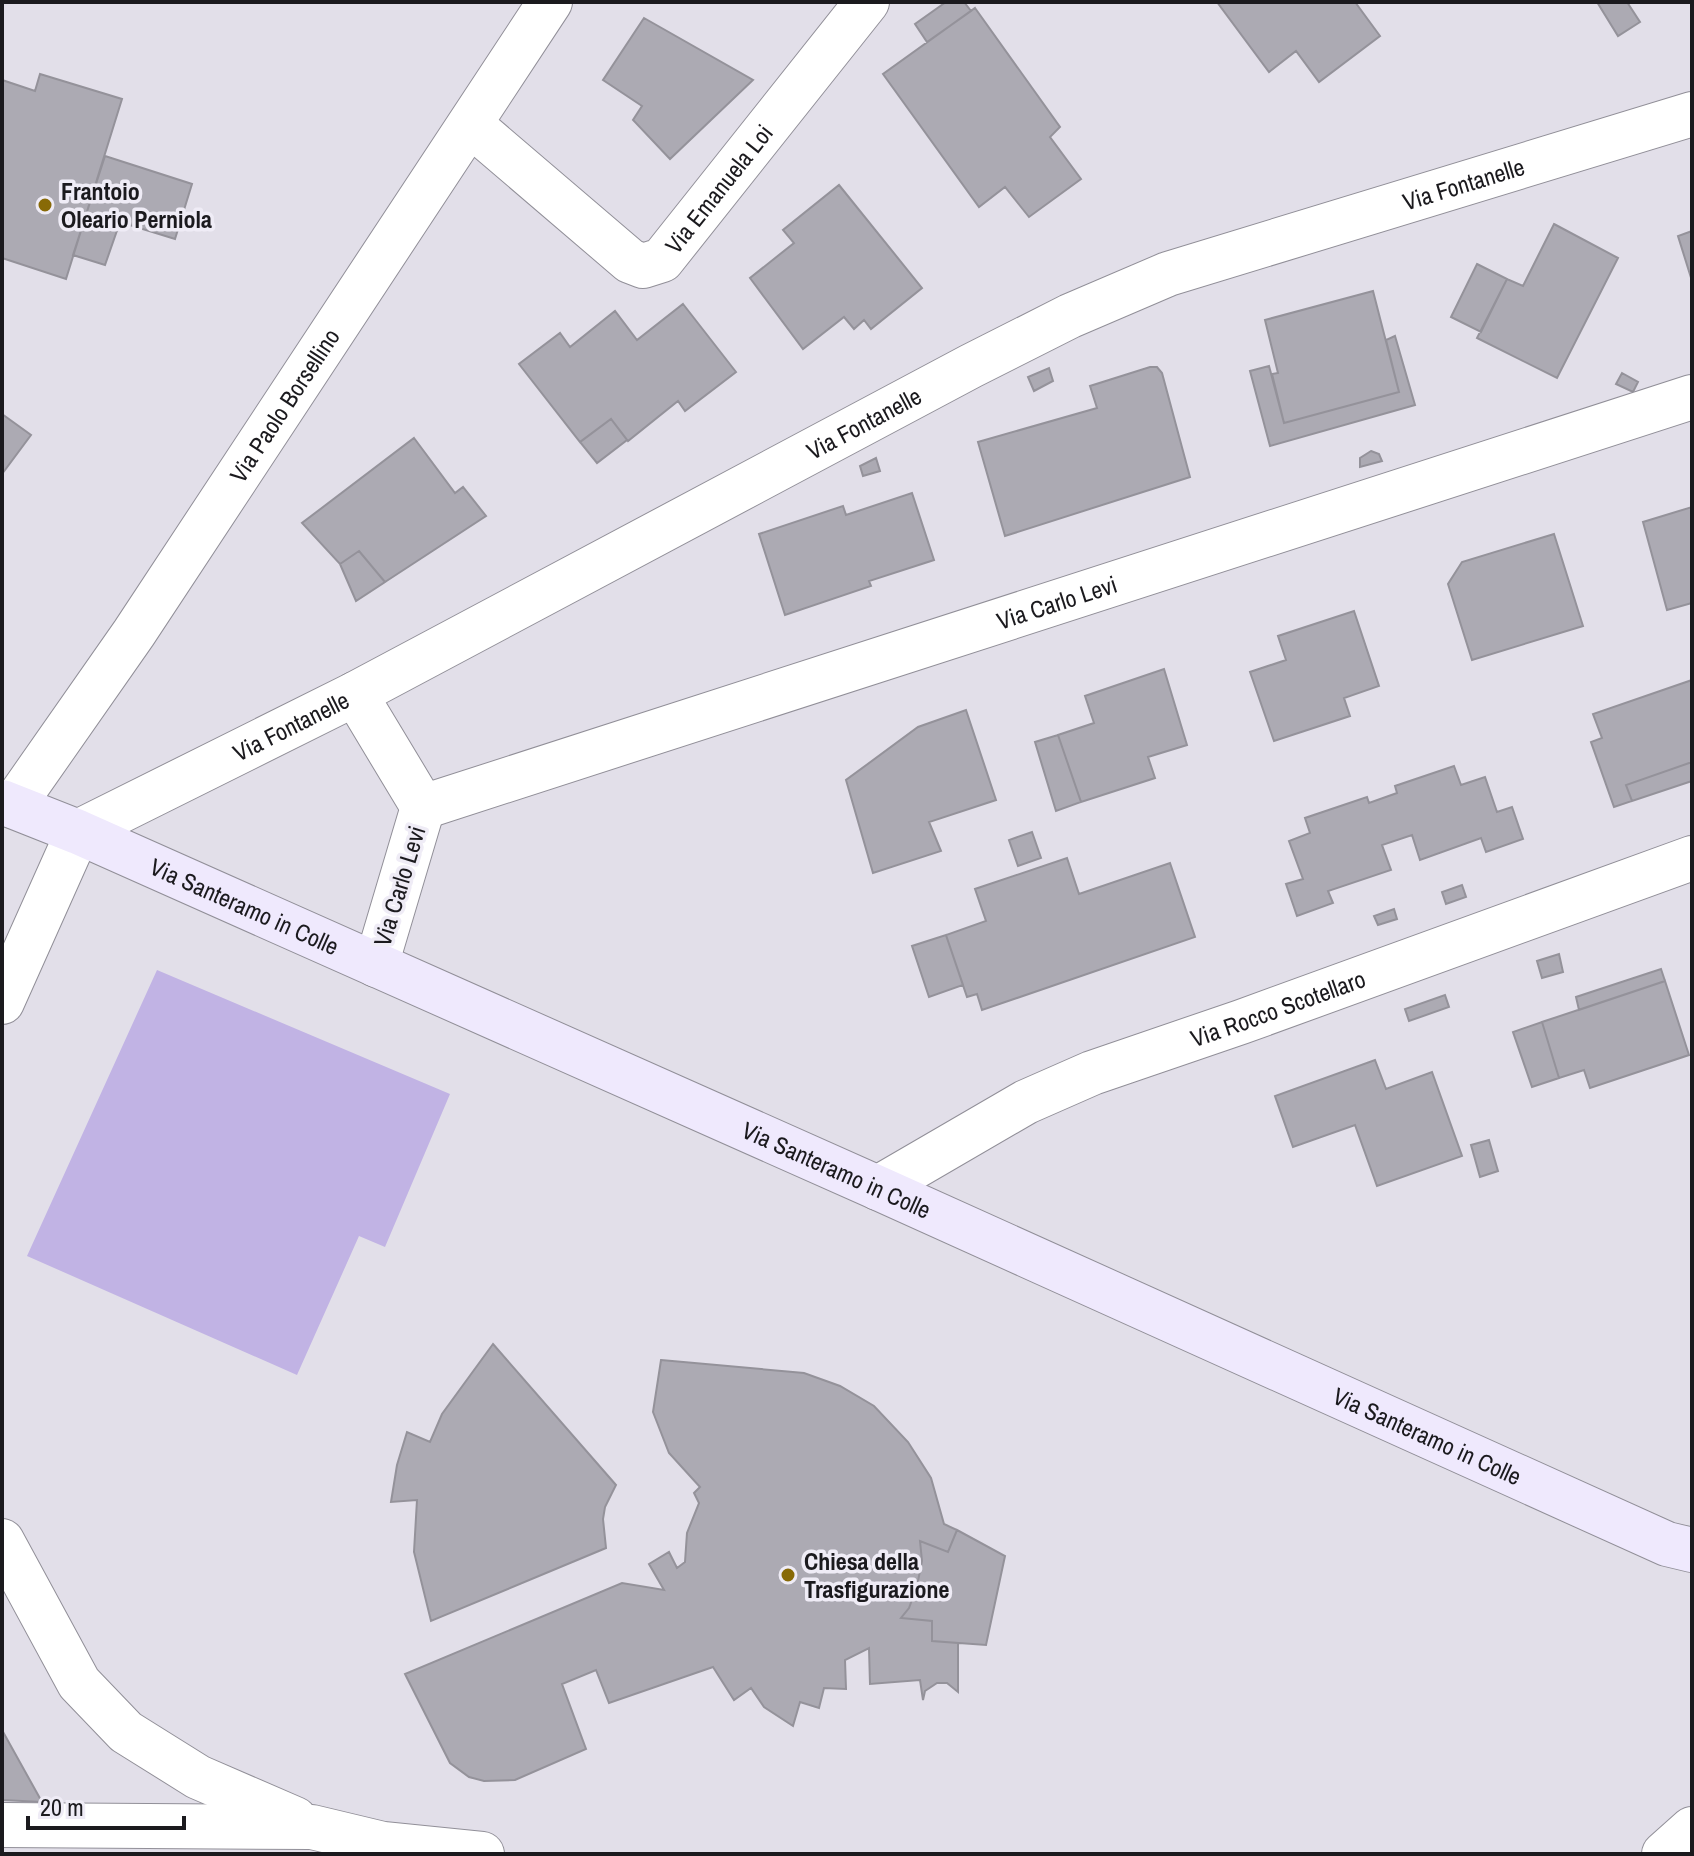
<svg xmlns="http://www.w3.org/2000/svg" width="1694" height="1856" font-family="'Archivo Narrow',sans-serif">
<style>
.green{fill:#c1b3e4}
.building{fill:#acaab3;stroke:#94929a;stroke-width:2}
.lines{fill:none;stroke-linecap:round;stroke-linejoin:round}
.street-casing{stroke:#918f98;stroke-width:46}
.secondary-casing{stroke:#918f98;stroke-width:46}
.street{stroke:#fff;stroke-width:44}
.secondary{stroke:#efe9fd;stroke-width:44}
.poi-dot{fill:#886a07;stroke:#efecf6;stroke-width:3}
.labels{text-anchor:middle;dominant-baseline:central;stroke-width:7;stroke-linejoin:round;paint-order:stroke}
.street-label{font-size:24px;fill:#1b1a1e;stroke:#efecf6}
.poi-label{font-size:24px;font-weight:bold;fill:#1b1a1e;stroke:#efecf6;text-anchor:start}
</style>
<rect width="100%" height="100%" fill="#e2dfe9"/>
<path class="green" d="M157,970l293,124 -65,153 -26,-11 -62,139 -270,-119z"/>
<path class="building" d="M946,2h18l7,9 -44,31 -12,-18z
M1217,2h138l25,34 -61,46 -23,-31 -27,21z
M1597,2h30l13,20 -22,14z
M975,8l85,119 -10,10 31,42 -52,38 -24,-30 -26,20 -96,-133z
M644,18l109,62 -83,79 -37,-39 9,-14 -39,-26z
M40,74l82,25 -56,180 -64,-21v-178l33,11z
M105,156l87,28 -17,55 -55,-17 -15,43 -32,-10z
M839,185l83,103 -51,41 -7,-9 -10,9 -10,-12 -41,32 -53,-71 44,-35 -11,-13z
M1554,224l64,34 -61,120 -80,-40 30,-59 16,7z
M1692,231v50l-14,-45z
M1477,264l30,15 -26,53 -30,-15z
M1373,291l26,101 -115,31 -12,-49 6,-1 -13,-53z
M683,304l53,68 -51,39 -7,-10 -50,40 -17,-22 -31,23 -61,-78 41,-31 10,14 45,-36 22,29z
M1395,336l20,69 -145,41 -20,-75 19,-5 15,57 115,-31 -13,-52z
M1150,367h7l5,6 28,104 -185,59 -27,-94 119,-34 -7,-22z
M1049,368l4,13 -19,10 -6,-14z
M1622,373l16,9 -5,10 -17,-8z
M2,414l29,21 -29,39z
M611,419l16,21 -30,23 -17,-21z
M414,438l41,55 8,-6 23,29 -101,66 -26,-31 -19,13 -38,-41z
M1371,451l8,3 3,7 -22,6v-9z
M876,458l4,13 -17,5 -3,-10z
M912,493l22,67 -65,21 2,5 -86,29 -26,-81 84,-28 3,9z
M1692,507v96l-25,7 -24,-88z
M1554,534l29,92 -111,34 -24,-76 14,-22z
M359,551l26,31 -29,19 -16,-37z
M1354,611l25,75 -35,12 6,18 -76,25 -24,-69 36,-12 -8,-24z
M1164,669l23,76 -39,12 7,21 -74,24 -23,-67 36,-12 -9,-27z
M1692,680v82l-66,23 6,16 -18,6 -23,-65 11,-4 -9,-24z
M966,710l30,90 -67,22 12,29 -68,22 -27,-93 72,-53z
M1058,735l23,67 -25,9 -21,-69z
M1692,762v19l-60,20 -6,-16z
M1454,766l7,19 24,-8 12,35 15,-5 11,32 -37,13 -5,-14 -61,22 -8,-25 -30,10 9,25 -63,21 5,12 -36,13 -11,-32 17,-5 -14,-38 21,-8 -5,-15 62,-21 2,6 28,-10 -2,-7z
M1032,832l9,26 -23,8 -9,-26z
M1067,858l12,36 91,-31 25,74 -213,73 -5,-16 -10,3 -21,-62 40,-14 -11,-32z
M1462,885l4,12 -20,7 -4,-12z
M1394,909l3,10 -19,6 -4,-9z
M946,935l17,50 -34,12 -17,-51z
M1559,954l4,18 -21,6 -5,-17z
M1661,969l4,12 -86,29 -3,-13z
M1665,981l24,74 -99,33 -6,-18 -25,8 -17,-56z
M1445,995l4,12 -40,14 -4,-12z
M1542,1022l17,56 -27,9 -19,-55z
M1375,1060l11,29 46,-17 30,84 -85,30 -22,-61 -62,22 -18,-51z
M1489,1140l9,31 -18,6 -9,-32z
M493,1344l123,141 -11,22 -2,12 3,29 -175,73 -17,-69 3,-52 -26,2 6,-37 10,-33 23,10 12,-28z
M661,1360l143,13 36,13 34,20 34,36 23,36 13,46 13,6 -9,22 -28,-11 2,20 -5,25 -8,22 -8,10 31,3v20l26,2v49l-11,-9h-10l-12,8 -2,9 -3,-20 -50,4 -1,-36 -24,12 1,29 -22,-1 -5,20 -19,-6 -7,24 -29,-19 -13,-19 -17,12 -21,-33 -104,36 -13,-33 -34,14 24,65 -71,31 -31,1 -15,-4 -19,-14 -45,-89 217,-91 42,7 -15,-26 20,-12 8,16 8,-6 2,-29 12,-30 -5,-10 6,-6 -31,-34 -16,-41z
M957,1530l48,26 -19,89 -54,-4v-20l-31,-3 8,-10 8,-22 5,-25 -2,-20 28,11z
M2,1730l40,72 -40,-2z"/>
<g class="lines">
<defs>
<g id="street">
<path id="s1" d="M471,125l159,136 13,5 19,-6 205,-258"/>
<path d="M355,694l68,113 -47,158"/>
<path id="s2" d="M13,806l121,-173 416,-631"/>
<path id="s3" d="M423,807l1269,-410"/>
<path id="s4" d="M2,1002l76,-170 277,-138 616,-328 99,-50 98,-42 524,-160"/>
<path id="s5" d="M878,1188l148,-86 66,-29 149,-51 451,-164"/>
<path d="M2,1541l77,142 47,49 72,45 97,42"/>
<path d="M2,1825l310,2 71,17 99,10"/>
<path d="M1664,1854l28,-25"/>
</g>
<g id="secondary">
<path id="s6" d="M2,802l76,30 800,356 789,356 25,6"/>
</g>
</defs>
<use href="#street" class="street-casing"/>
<use href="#secondary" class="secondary-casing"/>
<use href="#street" class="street"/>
<use href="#secondary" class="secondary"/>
</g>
<g class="poi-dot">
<circle cx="45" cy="205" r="8"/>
<circle cx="788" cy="1575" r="8"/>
</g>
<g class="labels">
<g class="street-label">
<text stroke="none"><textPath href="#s4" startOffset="1720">Via Fontanelle</textPath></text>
<text stroke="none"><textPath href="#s1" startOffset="334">Via Emanuela Loi</textPath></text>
<text stroke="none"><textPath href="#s2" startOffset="484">Via Paolo Borsellino</textPath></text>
<text stroke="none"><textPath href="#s4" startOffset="1072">Via Fontanelle</textPath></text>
<text stroke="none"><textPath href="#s3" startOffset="666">Via Carlo Levi</textPath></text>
<text stroke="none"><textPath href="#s4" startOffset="424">Via Fontanelle</textPath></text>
<text transform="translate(399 886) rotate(-73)">Via Carlo Levi</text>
<text stroke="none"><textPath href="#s6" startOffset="264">Via Santeramo in Colle</textPath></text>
<text stroke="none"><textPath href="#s5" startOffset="440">Via Rocco Scotellaro</textPath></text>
<text stroke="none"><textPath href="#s6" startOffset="912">Via Santeramo in Colle</textPath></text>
<text stroke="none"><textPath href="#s6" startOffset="1560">Via Santeramo in Colle</textPath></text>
</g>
<g class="poi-label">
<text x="61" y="191">Frantoio<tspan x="61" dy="28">Oleario Perniola</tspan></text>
<text x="804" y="1561">Chiesa della<tspan x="804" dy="28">Trasfigurazione</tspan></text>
</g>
</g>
<rect width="1694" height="1856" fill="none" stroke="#1b1a1e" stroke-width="8"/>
<path d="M28 1816v12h156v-12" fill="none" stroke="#1b1a1e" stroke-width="4"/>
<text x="40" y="1816" font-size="24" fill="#1b1a1e" stroke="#efecf6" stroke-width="6" paint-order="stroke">20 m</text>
</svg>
